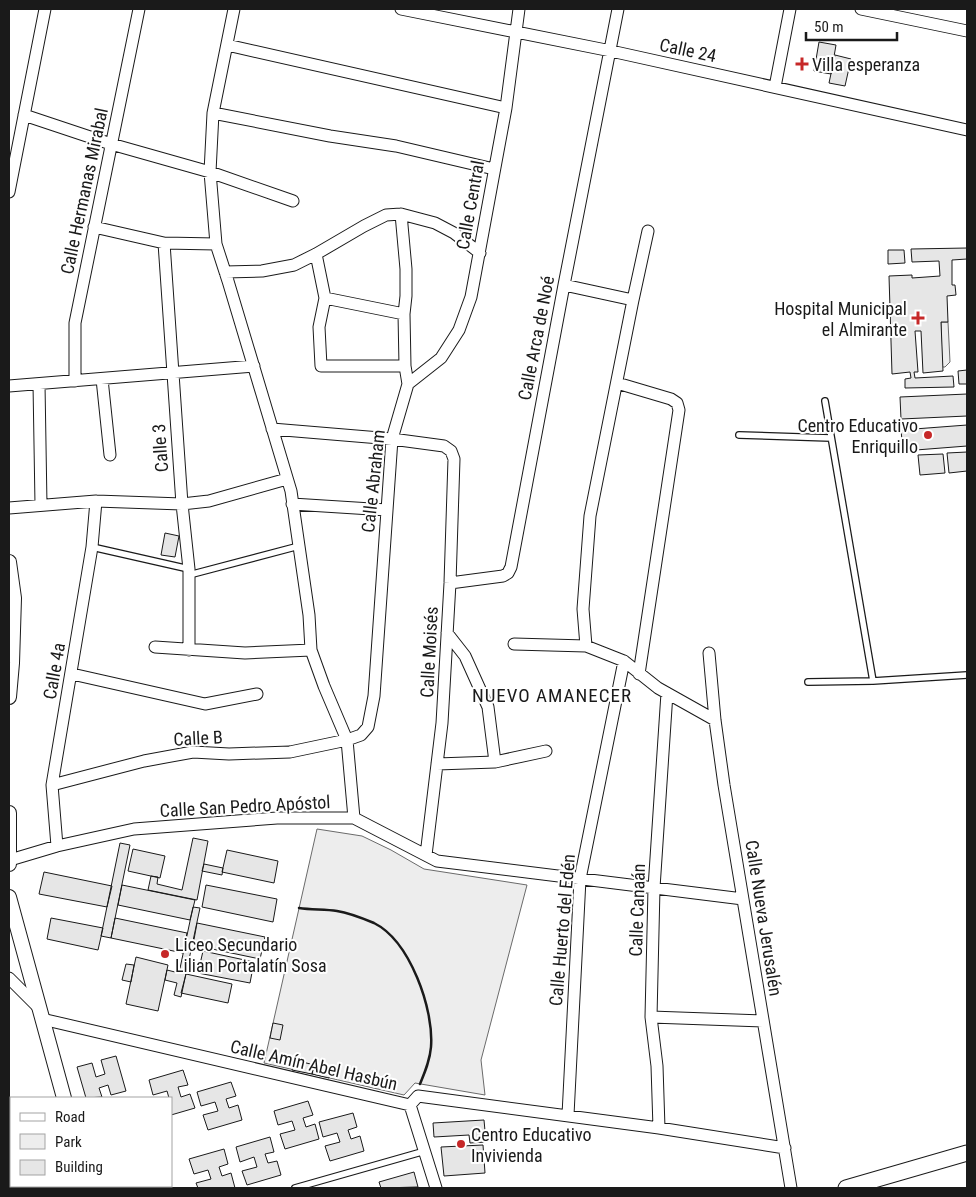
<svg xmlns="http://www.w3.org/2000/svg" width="976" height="1197" font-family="'Roboto Condensed',sans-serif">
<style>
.green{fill:#ededed;stroke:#6a6a6a}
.building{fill:#e6e6e6;stroke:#1a1a1a}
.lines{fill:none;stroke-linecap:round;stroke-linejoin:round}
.service-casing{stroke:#1a1a1a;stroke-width:8}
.minor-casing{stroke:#1a1a1a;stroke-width:13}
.tertiary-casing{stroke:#1a1a1a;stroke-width:16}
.secondary-casing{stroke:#1a1a1a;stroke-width:17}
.service{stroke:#fff;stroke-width:5.5}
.minor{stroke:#fff;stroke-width:11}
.tertiary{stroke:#fff;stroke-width:14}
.secondary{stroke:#fff;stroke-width:15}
.wall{stroke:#1a1a1a;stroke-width:2.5}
.poi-dot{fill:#c62828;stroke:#fff;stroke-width:2}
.labels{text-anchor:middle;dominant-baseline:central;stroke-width:4;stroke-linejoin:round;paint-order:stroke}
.street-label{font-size:18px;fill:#1a1a1a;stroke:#fff}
.poi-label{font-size:18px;fill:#1a1a1a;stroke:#fff;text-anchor:start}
.neighbourhood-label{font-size:19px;letter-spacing:1px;fill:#1a1a1a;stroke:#fff}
</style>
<rect width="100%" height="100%" fill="#fff"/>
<path class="green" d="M941,322h7l2,40 -5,5h-3z
M317,829l45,7 29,14 33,19 103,16 -46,175 4,35 -70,-12 -11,12 -140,-32z"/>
<path class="building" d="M819,42l17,3 -5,29 -17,-3z
M835,55l16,4 -6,27 -16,-3z
M967,248v11l-15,1v25h3l1,10 -9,1 1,26h-7l2,49 -20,2 -2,-42h-6l3,41h-4l1,6 38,-2 1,11 -49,1v-9l6,-1 -1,-6 -18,2 -3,-98 23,-1v3l28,-2 -1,-15 -27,1 -1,-13z
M888,250h16l1,13 -17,1z
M967,370v14h-8l-1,-13z
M967,394v22l-66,3 -1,-22z
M967,425v21l-64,5 -2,-21z
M967,452v19l-18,2 -2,-20z
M943,454l2,19 -25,2 -2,-20z
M165,533l14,3 -4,21 -14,-2z
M193,838l15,3 -11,59 -49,-10 3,-14 7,1 -1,7 25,6z
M120,843l10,2 -19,93 -10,-2z
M133,849l32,7 -5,22 -32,-7z
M227,850l51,11 -4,22 -52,-11z
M204,864l19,4 -1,7 -20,-4z
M44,872l68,14 -5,21 -68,-13z
M122,885l73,15 -5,20 -72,-15z
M206,885l71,14 -4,23 -71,-15z
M193,907l7,1 -19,89 -7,-2 3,-12 -12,-3 2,-10 12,3z
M51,918l52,10 -5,22 -51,-11z
M115,918l72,15 -4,20 -72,-15z
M197,923l68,14 -5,22 -67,-14z
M203,951l51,11 -4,21 -52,-10z
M136,957l32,8 -10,46 -32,-7z
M126,964l8,1 -3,17 -9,-2z
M186,974l46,10 -4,19 -47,-10z
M273,1023l10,2 -3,15 -10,-2z
M116,1056l10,35 -15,4 -3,-10 -9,3 3,9 -16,1 -9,-31 15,-4 4,14 9,-3 -4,-14z
M295,1060l19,5 -2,9 -20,-4z
M314,1065l17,4 -2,9 -17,-4z
M183,1070l5,15 -10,2 3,10 9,-3 5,14 -24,7v-17h-2l-2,-7 -14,4 -4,-15z
M231,1082l5,14 -10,3 3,9 9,-3 4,15 -34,10 -5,-15 15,-4 -3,-9 -14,4 -4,-14z
M308,1101l5,14 -10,3 3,9 9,-3 4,15 -34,10 -5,-15 15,-4 -3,-9 -14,4 -4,-14z
M353,1113l4,14 -9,3 3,9 9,-3 4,15 -34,10 -5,-15 15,-4 -3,-9 -14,4 -4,-15z
M484,1120l2,22 -16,1 -1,-8 -35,2 -1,-14z
M270,1137l4,15 -9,2 3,9 9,-2 4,14 -34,10 -5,-14 15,-4 -3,-10 -14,5 -4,-15z
M483,1145l2,28 -41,3 -3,-29z
M224,1149l4,15 -9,3 3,9 9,-3 4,15h-37l-2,-5 15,-4 -3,-9 -14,4 -5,-15z
M414,1172l4,15 -37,1 -2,-6z
M112,1186h16v2h-16z
M137,1186h16l1,2h-21z"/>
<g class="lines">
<defs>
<path id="service" d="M825,401l48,280 94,-6
M739,435l92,3
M92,547l97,22
M189,575l110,-29
M808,682l65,-1
M295,1188l130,-37"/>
<path id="minor" d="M234,9l-21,104 -3,59 6,72 12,37 63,210 18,124 2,35 13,36 23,54 7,78
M401,9l210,42 356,79
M861,9l106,22
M227,45l279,63
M775,87l15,-78
M213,113l117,23 66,10 98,23
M24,115l87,29 99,28 83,29
M9,192l36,-183
M94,227l70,16 52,1
M164,243l18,261 7,65v81
M316,254l9,44 -6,29 2,39h84
M225,272l37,-1 32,-6 22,-11 48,-28 22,-11 15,-1 34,9 19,10 26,20
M564,285l69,15 15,-69
M325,298l79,16
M102,379l8,76
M75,381v-58l64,-314
M617,383l54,16 6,4 2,7 -40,264
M39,384l2,121
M408,384l33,-26 18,-28 12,-33 35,-189 13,-99
M9,386l245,-20
M272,429l120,10 52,7 7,5 3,8 -4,124 -8,140 -16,132
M292,504l95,6
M9,508l87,-7 86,3 27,-3 78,-22
M450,583l53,-7 5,-3 3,-6 53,-282 54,-276
M447,633l18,23 23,51 7,55
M514,644l72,2 38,15 34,27 57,32
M586,646l-3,-37 7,-93 43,-216
M155,647l90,6 66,-3
M709,653l6,67 9,65 67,403
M72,674l133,30 52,-10
M437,764l58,-2 51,-11
M52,785l92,-24 49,-9 36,2 61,-2 57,-12 14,-5 7,-8 6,-31 18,-257 16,-55 -3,-18 -1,-52 2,-18v-27l-5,-55
M57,846l-5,-61 40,-238 4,-46
M10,860l47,-14 77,-17 143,-11h77l83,43 306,38
M9,978l29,29
M651,1017l112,4
M42,1019l368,86 8,-9 241,32 126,20
M410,1105l26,83
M568,1115l12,-236 44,-218
M659,1128l-2,-62 -6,-49 3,-129 13,-195
M23,1188l16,-2"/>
<path id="tertiary" d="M9,562l5,36 -2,65 -3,34
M9,813v51
M9,897l55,201
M89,1186l1,2"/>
<path id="secondary" d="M846,1188l121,-35"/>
</defs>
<use href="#service" class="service-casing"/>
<use href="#minor" class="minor-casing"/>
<use href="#tertiary" class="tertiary-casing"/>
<use href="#secondary" class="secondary-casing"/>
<use href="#service" class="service"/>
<use href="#minor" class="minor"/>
<use href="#tertiary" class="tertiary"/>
<use href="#secondary" class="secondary"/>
<path class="wall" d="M299,908c13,2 26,1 38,3 13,2 25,7 37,12 36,18 60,86 57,124 -1,13 -6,25 -11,37"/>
</g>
<g class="poi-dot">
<path d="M799.5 56.5h5v5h5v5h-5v5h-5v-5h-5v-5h5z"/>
<path d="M915.5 310.5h5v5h5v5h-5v5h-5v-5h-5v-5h5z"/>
<circle cx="928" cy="435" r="5"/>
<circle cx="165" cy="954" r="5"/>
<circle cx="461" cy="1144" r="5"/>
</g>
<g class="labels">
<g class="street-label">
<text transform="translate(688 50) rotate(12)">Calle 24</text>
<text transform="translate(84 191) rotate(-78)">Calle Hermanas Mirabal</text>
<text transform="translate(470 205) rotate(-80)">Calle Central</text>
<text transform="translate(536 338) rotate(-79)">Calle Arca de Noé</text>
<text transform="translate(160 448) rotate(-94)">Calle 3</text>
<text transform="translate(373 481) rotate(-84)">Calle Abraham</text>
<text transform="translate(429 652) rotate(-87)">Calle Moisés</text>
<text transform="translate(54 671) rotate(-80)">Calle 4a</text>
<text transform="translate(198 738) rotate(-3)">Calle B</text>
<text transform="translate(245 806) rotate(-3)">Calle San Pedro Apóstol</text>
<text transform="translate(637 910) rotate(-88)">Calle Canaán</text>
<text transform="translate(764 918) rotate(81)">Calle Nueva Jerusalén</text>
<text transform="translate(562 930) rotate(-85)">Calle Huerto del Edén</text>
<text transform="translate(314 1065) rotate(13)">Calle Amín Abel Hasbún</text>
</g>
<g class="poi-label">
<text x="812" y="64">Villa esperanza</text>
<text x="907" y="308" text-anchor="end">Hospital Municipal<tspan x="907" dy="21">el Almirante</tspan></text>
<text x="918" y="425" text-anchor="end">Centro Educativo<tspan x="918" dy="21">Enriquillo</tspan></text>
<text x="175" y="944">Liceo Secundario<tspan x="175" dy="21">Lilian Portalatín Sosa</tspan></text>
<text x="471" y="1134">Centro Educativo<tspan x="471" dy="21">Invivienda</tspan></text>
</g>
<g class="neighbourhood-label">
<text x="552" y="695">NUEVO AMANECER</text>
</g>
</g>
<rect width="976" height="1197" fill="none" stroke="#1a1a1a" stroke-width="20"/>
<rect x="10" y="1097" width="162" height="90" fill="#ffffff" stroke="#a3a3a3"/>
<rect x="20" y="1113" width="25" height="8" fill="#ffffff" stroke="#a3a3a3"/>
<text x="55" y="1122" font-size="15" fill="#1a1a1a">Road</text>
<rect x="20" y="1134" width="25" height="15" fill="#ededed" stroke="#a3a3a3"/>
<text x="55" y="1147" font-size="15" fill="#1a1a1a">Park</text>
<rect x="20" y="1160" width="25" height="15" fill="#e6e6e6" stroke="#a3a3a3"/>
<text x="55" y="1172" font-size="15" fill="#1a1a1a">Building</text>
<path d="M806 32v8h91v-8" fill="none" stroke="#1a1a1a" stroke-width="2.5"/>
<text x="814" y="32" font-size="15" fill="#1a1a1a" stroke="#ffffff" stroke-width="4" paint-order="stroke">50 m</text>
</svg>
